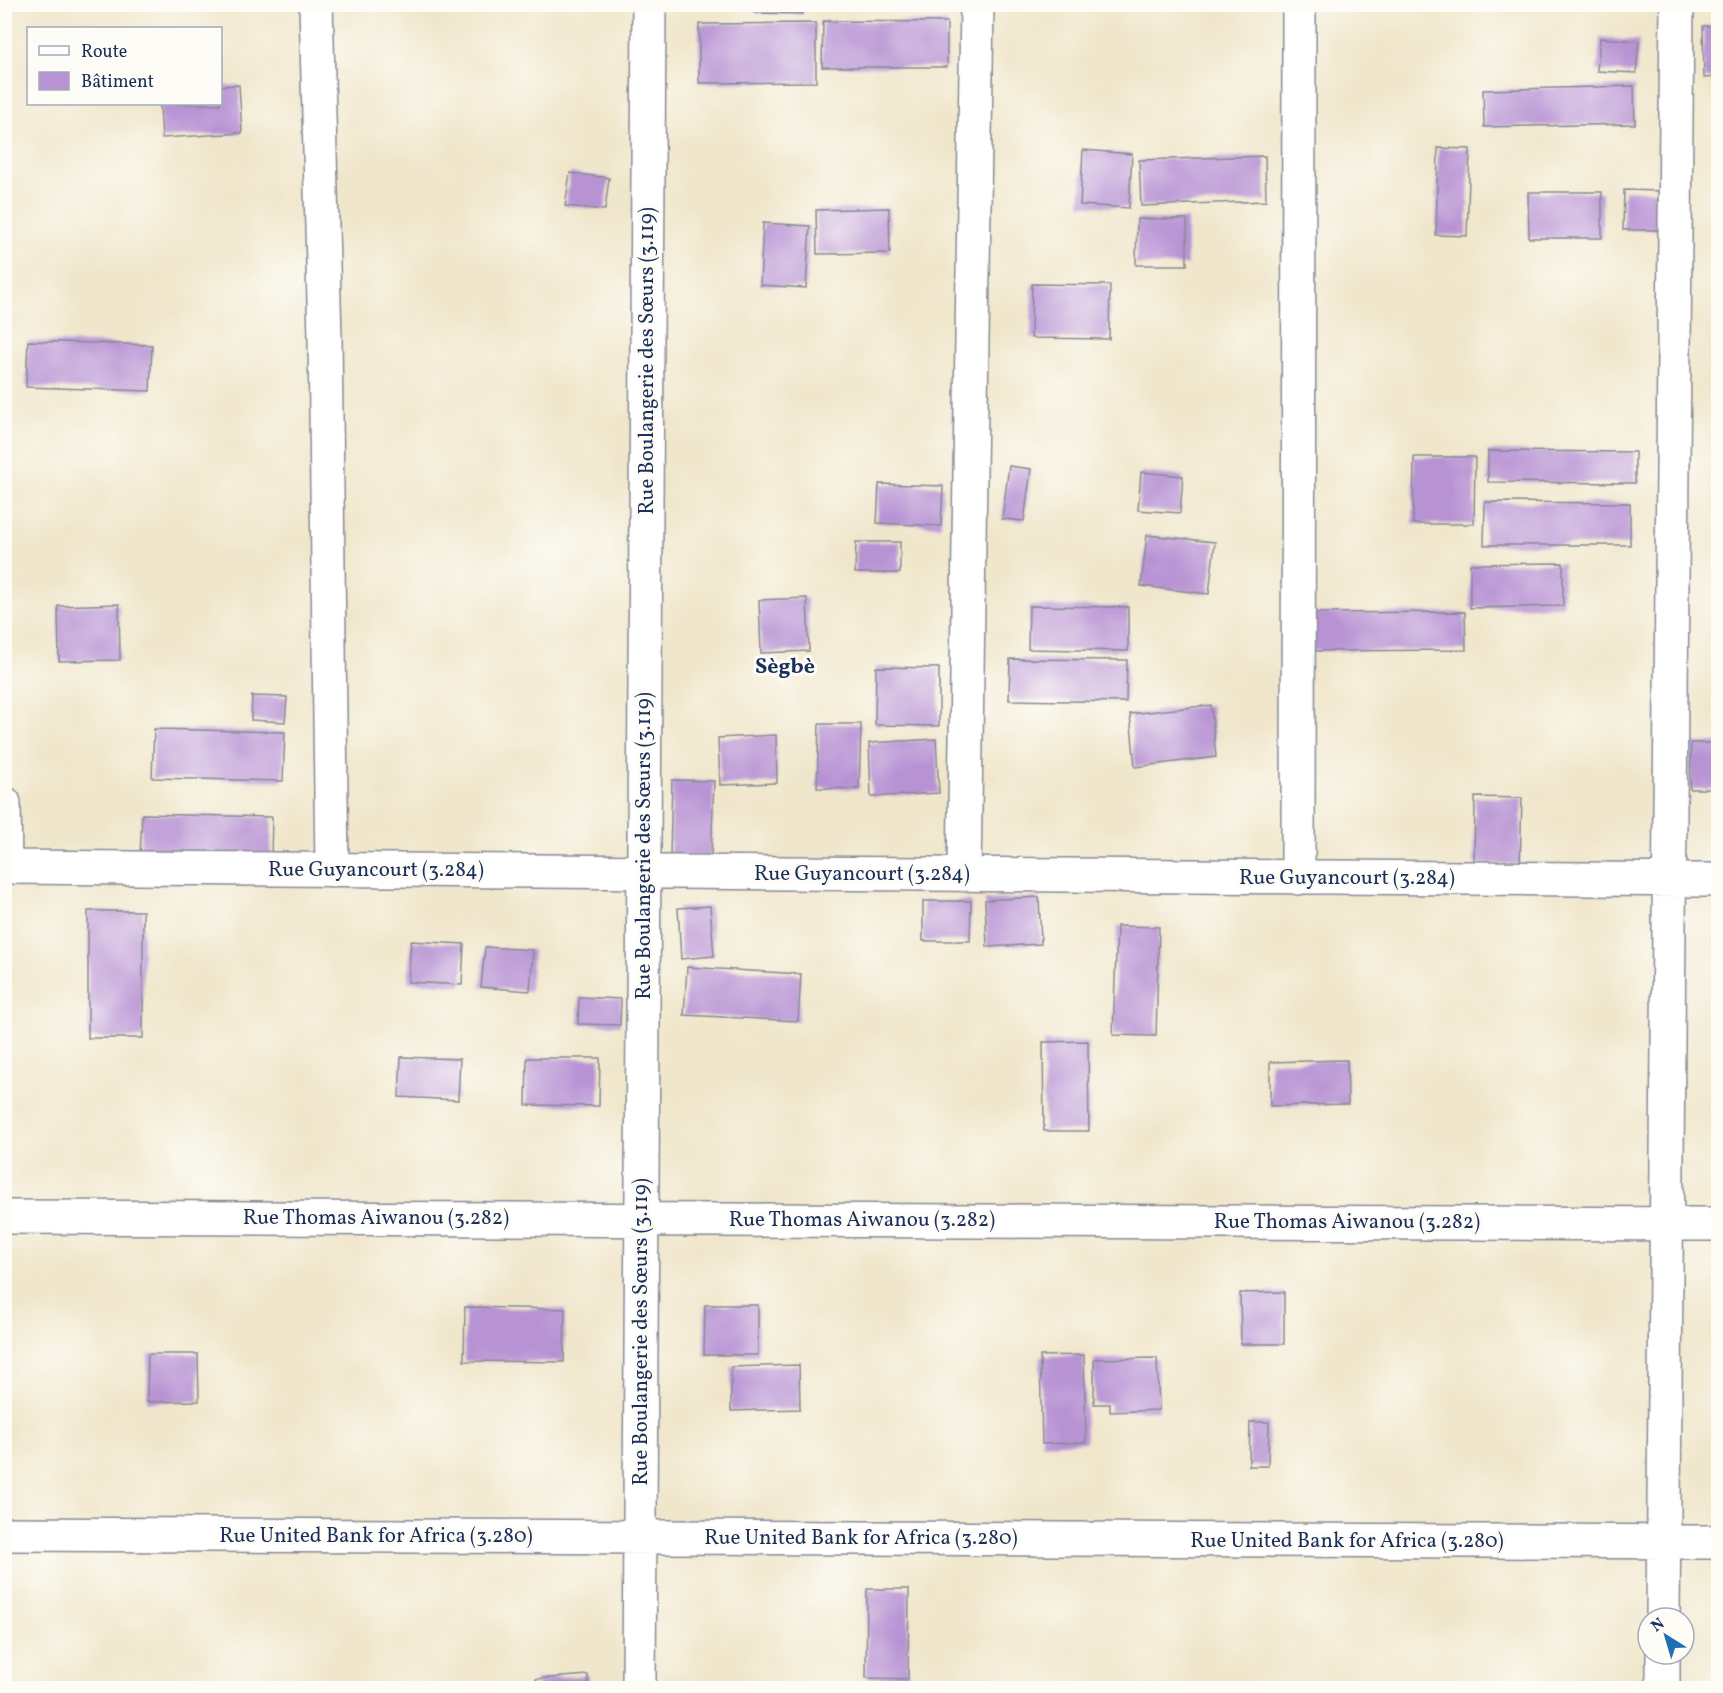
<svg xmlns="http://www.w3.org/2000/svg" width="1723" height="1693" font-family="Vollkorn,serif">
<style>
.building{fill:#b893d4}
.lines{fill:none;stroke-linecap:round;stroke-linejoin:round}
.minor-casing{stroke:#868a94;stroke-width:36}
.minor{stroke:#fff;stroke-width:33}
.labels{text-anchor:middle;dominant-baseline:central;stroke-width:6;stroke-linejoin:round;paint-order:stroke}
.street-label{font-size:21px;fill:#1b2f5e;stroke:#fdfcf7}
.neighbourhood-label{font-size:22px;font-weight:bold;fill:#1b2f5e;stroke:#fdfcf7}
</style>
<rect width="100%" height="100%" fill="#fdfcf7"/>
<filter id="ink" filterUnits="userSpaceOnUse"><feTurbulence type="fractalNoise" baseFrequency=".0167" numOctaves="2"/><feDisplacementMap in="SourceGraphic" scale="12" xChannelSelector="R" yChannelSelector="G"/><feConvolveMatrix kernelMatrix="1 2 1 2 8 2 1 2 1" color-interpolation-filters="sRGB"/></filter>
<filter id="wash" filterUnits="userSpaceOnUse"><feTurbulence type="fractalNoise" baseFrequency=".008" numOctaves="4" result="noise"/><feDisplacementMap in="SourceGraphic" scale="24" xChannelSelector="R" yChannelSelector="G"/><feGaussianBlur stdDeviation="1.35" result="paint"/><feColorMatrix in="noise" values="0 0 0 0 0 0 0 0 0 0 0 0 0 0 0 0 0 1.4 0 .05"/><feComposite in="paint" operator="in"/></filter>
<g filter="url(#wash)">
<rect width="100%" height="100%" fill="#f0e6cb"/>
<g id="blocks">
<path class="building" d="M755,4h48v10l-48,-1z
M823,21l124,1v45h-125z
M816,23v59l-117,1v-59z
M1703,26h15v51l-14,1z
M1600,38l39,3 -3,32 -39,-2z
M239,85l3,48 -80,5 -2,-34h60v-18z
M1634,86l1,38 -151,3 -1,-37z
M1438,148l32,1 -3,87 -31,-1z
M1083,150l49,4 -3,54 -49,-3z
M1265,156l1,45 -125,5 -2,-46z
M570,173l39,5 -4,32 -40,-4z
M1624,190l36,1 -1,39h-36z
M1528,192h74v46h-73z
M889,208l1,45 -73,1 -1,-44z
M1137,219h50v46h-51z
M763,223l47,3 -4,62 -46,-3z
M1032,284l78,1 -1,54 -78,-1z
M28,341l124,4 -2,46 -124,-4z
M1488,451l147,1v31l-147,-1z
M1414,457h61l-1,67h-61z
M1009,466l22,3 -7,52 -22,-2z
M1141,472l42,4 -3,37 -42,-3z
M879,484l64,2 -2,40 -64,-3z
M1485,502l145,1v42h-146z
M1147,535l68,7 -6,52 -68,-8z
M856,542h44v31h-45z
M1563,563v43l-93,2v-44z
M807,598l2,53 -48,2 -2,-53z
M119,604l1,56 -61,1 -1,-55z
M1029,606l99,1v44l-100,-2z
M1465,612l1,38 -156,1v-38z
M1010,659l117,1 -1,42 -117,-2z
M876,667l63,1v58l-64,-1z
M252,696l35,1 -2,25 -34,-2z
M1211,705l5,52 -81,10 -5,-53z
M819,724h42l-2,65 -42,-1z
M154,729l131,3 -2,49 -131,-3z
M776,735l1,48 -57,2 -2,-47z
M936,739l3,54 -68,4 -2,-54z
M1691,743h27v46h-28z
M672,780l42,1 -3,76 -41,-1z
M1475,797l47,1 -2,66h-46z
M142,814l130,3 -1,42 -131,-3z
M1039,897l2,47 -54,3 -2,-47z
M923,901h48l-1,40h-47z
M710,906l4,50 -33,3 -3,-51z
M88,911h55v127h-55z
M1117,926l42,1 -3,109 -43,-1z
M411,941l53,3 -2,41 -54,-3z
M485,947l48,3 -3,41 -49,-4z
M687,967l114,7 -3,47 -114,-6z
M579,997l42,2 -1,26 -42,-1z
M1088,1041l1,90h-45l-1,-89z
M401,1057l59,2 -2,41 -59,-3z
M527,1058h73l-1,48 -73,-1z
M1347,1060l1,44 -78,2v-44z
M1284,1292v52h-43l-1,-51z
M705,1305h53v50h-54z
M465,1307l100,2 -1,53 -100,-1z
M148,1354h50l1,47 -52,1z
M1084,1355l2,87 -44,2 -2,-88z
M1157,1358l2,52 -49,2v-8h-16v-45z
M799,1365l1,44 -69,2v-44z
M1250,1422h19l-1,44h-19z
M867,1589h42l-1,90 -42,-1z
M588,1675l1,13h-52l-1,-9z"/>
</g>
</g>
<g filter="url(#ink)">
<use href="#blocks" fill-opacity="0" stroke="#868a94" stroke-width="1.5"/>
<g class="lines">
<defs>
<path id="minor" d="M316,4l9,334 7,532
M4,803l1,64
M4,867l1714,13
M964,875l13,-871
M1298,878l1,-874
M4,1217l1714,7
M4,1534l1714,8
M1663,1618l14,-1614
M639,1688l10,-1684
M1663,1688v-34"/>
</defs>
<use href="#minor" class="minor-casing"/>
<use href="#minor" class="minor"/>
</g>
</g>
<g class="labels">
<g class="street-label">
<text transform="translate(647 361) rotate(-90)">Rue Boulangerie des Sœurs (3.119)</text>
<text transform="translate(644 846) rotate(-90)">Rue Boulangerie des Sœurs (3.119)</text>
<text x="376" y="870">Rue Guyancourt (3.284)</text>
<text x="862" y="874">Rue Guyancourt (3.284)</text>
<text x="1347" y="878">Rue Guyancourt (3.284)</text>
<text x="376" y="1218">Rue Thomas Aiwanou (3.282)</text>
<text x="862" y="1220">Rue Thomas Aiwanou (3.282)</text>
<text x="1347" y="1222">Rue Thomas Aiwanou (3.282)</text>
<text transform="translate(641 1332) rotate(-90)">Rue Boulangerie des Sœurs (3.119)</text>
<text x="376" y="1536">Rue United Bank for Africa (3.280)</text>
<text x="861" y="1538">Rue United Bank for Africa (3.280)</text>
<text x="1347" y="1541">Rue United Bank for Africa (3.280)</text>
</g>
<g class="neighbourhood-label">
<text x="785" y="667">Sègbè</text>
</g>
</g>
<rect width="1723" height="1693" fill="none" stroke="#fdfcf7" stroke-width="24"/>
<rect x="27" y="27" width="195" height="78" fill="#fdfcf7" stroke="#a3aaba" stroke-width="1.5"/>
<rect x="39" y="46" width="30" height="9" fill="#ffffff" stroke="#a3aaba" stroke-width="1.5"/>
<text x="81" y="57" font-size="18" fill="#1b2f5e">Route</text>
<rect x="39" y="72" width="30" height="18" fill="#b893d4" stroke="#a3aaba" stroke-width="1.5"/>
<text x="81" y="87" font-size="18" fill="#1b2f5e">Bâtiment</text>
<g transform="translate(1666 1636) rotate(323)"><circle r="28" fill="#fdfcf7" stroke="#a3aaba" stroke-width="1.5"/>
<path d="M0-4.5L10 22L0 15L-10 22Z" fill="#1f6fb2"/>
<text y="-9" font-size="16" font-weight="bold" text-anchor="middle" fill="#1b2f5e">N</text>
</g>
</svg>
